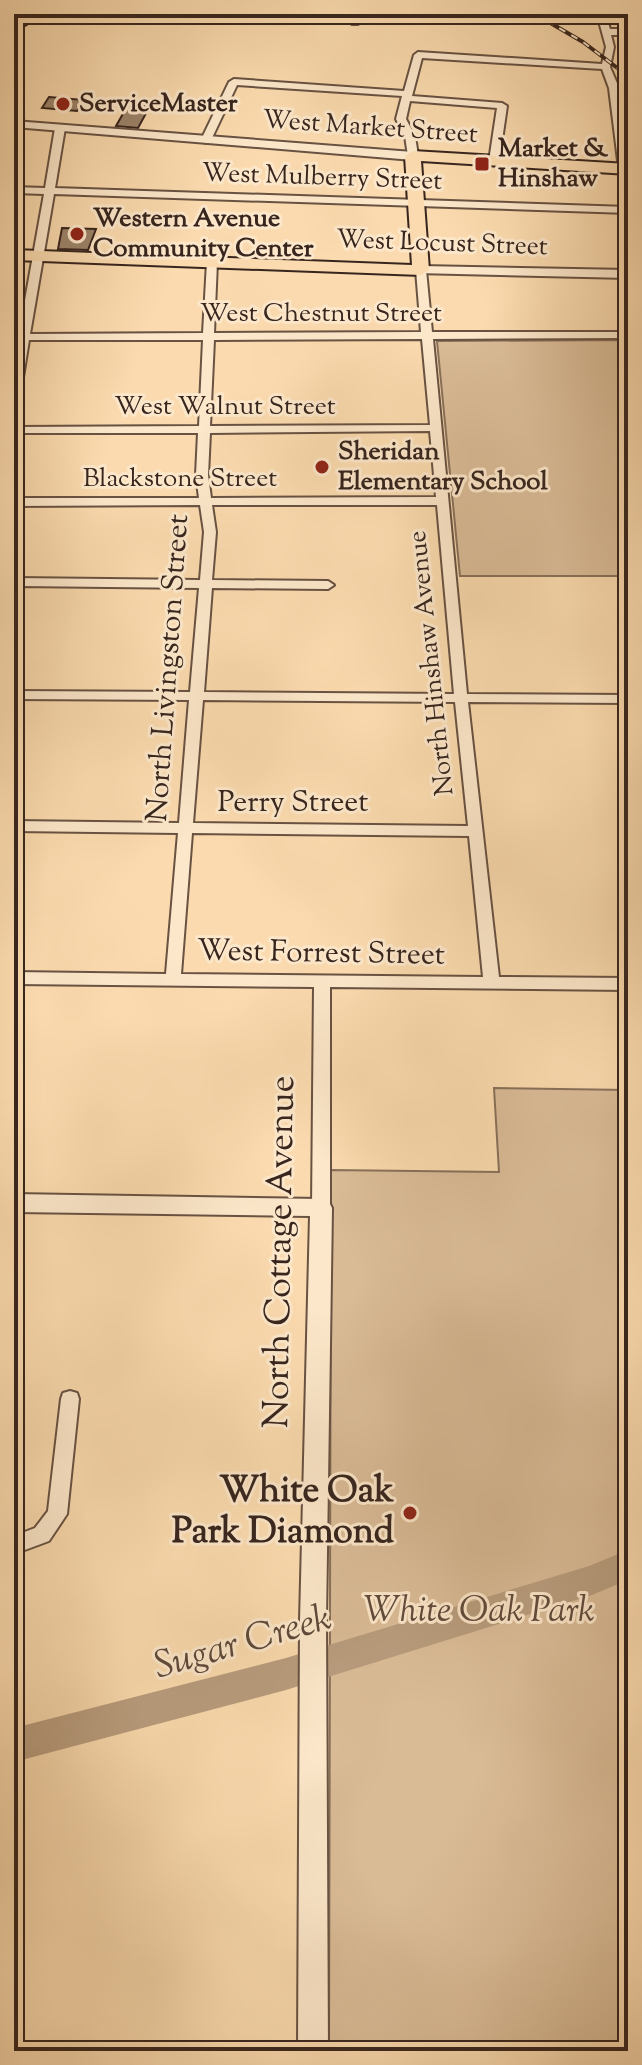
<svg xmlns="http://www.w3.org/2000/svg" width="642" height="2065" font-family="'Sorts Mill Goudy',serif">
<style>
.green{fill:#d9bb96;stroke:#88705a;stroke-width:2}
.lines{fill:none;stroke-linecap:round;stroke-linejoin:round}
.river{fill:#b89c7d;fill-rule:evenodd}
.building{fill:#9c8369;stroke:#37251e;stroke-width:2}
.minor-casing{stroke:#685242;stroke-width:4}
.tertiary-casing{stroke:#685242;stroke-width:4}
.primary-casing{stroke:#37251e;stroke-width:4}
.minor{fill:#fce7ca;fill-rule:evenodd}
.tertiary{fill:#fce7ca;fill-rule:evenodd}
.primary{fill:#fadaae;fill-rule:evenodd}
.rail-casing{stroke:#37251e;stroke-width:4}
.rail{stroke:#fce7ca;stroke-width:2;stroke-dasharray:7;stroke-linecap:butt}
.poi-dot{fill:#8f2418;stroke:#fce7ca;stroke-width:3}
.labels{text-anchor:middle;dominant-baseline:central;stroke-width:6;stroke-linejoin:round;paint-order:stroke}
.far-poi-label{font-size:26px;font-weight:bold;fill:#37251e;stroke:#fce7ca;text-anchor:start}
.far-street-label{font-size:26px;fill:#37251e;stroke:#fce7ca}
.street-label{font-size:30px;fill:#37251e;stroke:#fce7ca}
.near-street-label{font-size:36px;fill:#37251e;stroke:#fce7ca}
.near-poi-label{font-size:36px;font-weight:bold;fill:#37251e;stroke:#fce7ca;text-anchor:end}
.near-park-label{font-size:36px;font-style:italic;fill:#604a3c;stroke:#fce7ca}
.near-water-label{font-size:38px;font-style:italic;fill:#5e493a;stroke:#fce7ca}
</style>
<rect width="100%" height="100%" fill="#fadaae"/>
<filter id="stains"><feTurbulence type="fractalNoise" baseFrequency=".0025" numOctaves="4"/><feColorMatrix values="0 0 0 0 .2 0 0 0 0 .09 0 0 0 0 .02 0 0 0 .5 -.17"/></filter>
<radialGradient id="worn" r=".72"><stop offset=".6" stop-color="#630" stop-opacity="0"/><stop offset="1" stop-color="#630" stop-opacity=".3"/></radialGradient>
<path class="green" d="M628,340v236h-168l-23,-235z
M494,1088l134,2v961h-299l2,-881 168,2z"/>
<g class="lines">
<path class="river" d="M628,1550v30l-36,15 -306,95 -272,72v-34l272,-70 303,-92z"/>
</g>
<path class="building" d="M49,97l35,3 -7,11 -35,-3z
M128,105l22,1 -12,22 -22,-2z
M62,228l34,1 -8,21 -30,-1z"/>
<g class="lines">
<defs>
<path id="minor" d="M350,14h8v10h-6z
M597,14h8l5,15h18v6h-17l3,12 -4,20 9,21 8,83 -8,-2 -10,-81 -7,-19 -180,-11 -10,38 90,7 5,3 -8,55 -5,3 -5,-3 8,-53 -87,-7 -4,18 9,17 3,20 -5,3 -5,-3 -3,-20 -9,-17 6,-23 -165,-11 -26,55 -5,3 -5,-3 28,-58 5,-3 170,12 10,-36 4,-3 184,12 4,-17z
M60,125l5,3 -10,60 573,19v6l-574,-19 -24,140 173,-1 4,-71 5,-3 5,3 -3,71 207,-1 -5,-62 5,-3 5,3 6,62h196v6l-195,1 34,355 161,1v8l-160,-1 31,275 129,1v12l-298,-3v221l-3,5 -6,2 -6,-2 -3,-5 2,-221 -300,-3v-12l152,2 12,-141 -164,-2v-10l165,2 10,-123 -175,-1v-8l176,1 9,-104 -182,-2 5,6 -2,15 -6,4v-33l186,2 4,-48 -4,-27 -186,1v-8h185l-3,-23 2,-42h-184v-6l185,-1 4,-86h-174l-9,56 -6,3v-35l4,-24h-4v-6h5l25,-140 -30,-1v-6l31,1 10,-60zM422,339l8,86 -220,1 4,-86zM430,431l6,66 -225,1 -3,-23 2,-42zM212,505h225l17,189 -250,-2 8,-104 116,1 6,-4 -6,-4 -116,-1 4,-48zM203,700l252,2 13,124 -275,-3zM192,833l277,3 14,141 -302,-3z
M70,1391l7,2 2,6 -12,115 -18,27 -35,13v-18l21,-8 13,-17 13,-112 2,-6z"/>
<path id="tertiary" d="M14,121l399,31 6,4 -6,4 -399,-33z
M421,266l207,4v8l-212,-5 -2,-3z
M14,1194l307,5 8,3 3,6 -6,413 2,430h-30l2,-430 10,-405 -296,-4z"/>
<path id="primary" d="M413,151l215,13v10l-207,-13 8,109 -8,5 -407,-15v-10l398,15 -7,-109z"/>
</defs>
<use href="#minor" class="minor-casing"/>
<use href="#tertiary" class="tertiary-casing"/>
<use href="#primary" class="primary-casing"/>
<use href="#minor" class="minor"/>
<use href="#tertiary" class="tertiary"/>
<use href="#primary" class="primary"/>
<defs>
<path id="rail" d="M535,14l48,28 45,34
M14,31l30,-17"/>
</defs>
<use href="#rail" class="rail-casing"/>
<use href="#rail" class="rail"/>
</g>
<g class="poi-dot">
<circle cx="63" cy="104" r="8"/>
<rect x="474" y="156" width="16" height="16" rx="4"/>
<circle cx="77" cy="234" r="8"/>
<circle cx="322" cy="467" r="8"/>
<circle cx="410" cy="1513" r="8"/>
</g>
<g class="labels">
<g class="far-poi-label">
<text x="79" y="104">ServiceMaster</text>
<text x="498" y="149">Market &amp;<tspan x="498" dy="30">Hinshaw</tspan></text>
<text x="93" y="219">Western Avenue<tspan x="93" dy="30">Community Center</tspan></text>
<text x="338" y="452">Sheridan<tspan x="338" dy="30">Elementary School</tspan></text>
</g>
<g class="far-street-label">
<text transform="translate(370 128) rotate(4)">West Market Street</text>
<text transform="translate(322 178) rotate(2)">West Mulberry Street</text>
<text transform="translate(442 244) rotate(2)">West Locust Street</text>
<text x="321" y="314">West Chestnut Street</text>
<text x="225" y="407">West Walnut Street</text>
<text x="180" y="479">Blackstone Street</text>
<text transform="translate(432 663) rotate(-96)">North Hinshaw Avenue</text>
</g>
<g class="street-label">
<text transform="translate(169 668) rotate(-86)">North Livingston Street</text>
<text x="293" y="803">Perry Street</text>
<text transform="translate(321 954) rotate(1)">West Forrest Street</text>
</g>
<g class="near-street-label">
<text transform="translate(281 1252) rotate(-89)">North Cottage Avenue</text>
</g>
<g class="near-poi-label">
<text x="394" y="1492">White Oak<tspan x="394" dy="41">Park Diamond</tspan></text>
</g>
<g class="near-park-label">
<text x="479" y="1612">White Oak Park</text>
</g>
<g class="near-water-label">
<text transform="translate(243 1644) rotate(-16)">Sugar Creek</text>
</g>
</g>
<rect width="642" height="2065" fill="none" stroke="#fadaae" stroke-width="48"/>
<rect x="16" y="16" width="610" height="2033" fill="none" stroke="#37251e" stroke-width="4"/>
<rect x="24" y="24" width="594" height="2017" fill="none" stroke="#37251e" stroke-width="2"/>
<rect width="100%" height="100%" filter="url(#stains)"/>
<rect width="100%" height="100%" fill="url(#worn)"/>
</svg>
